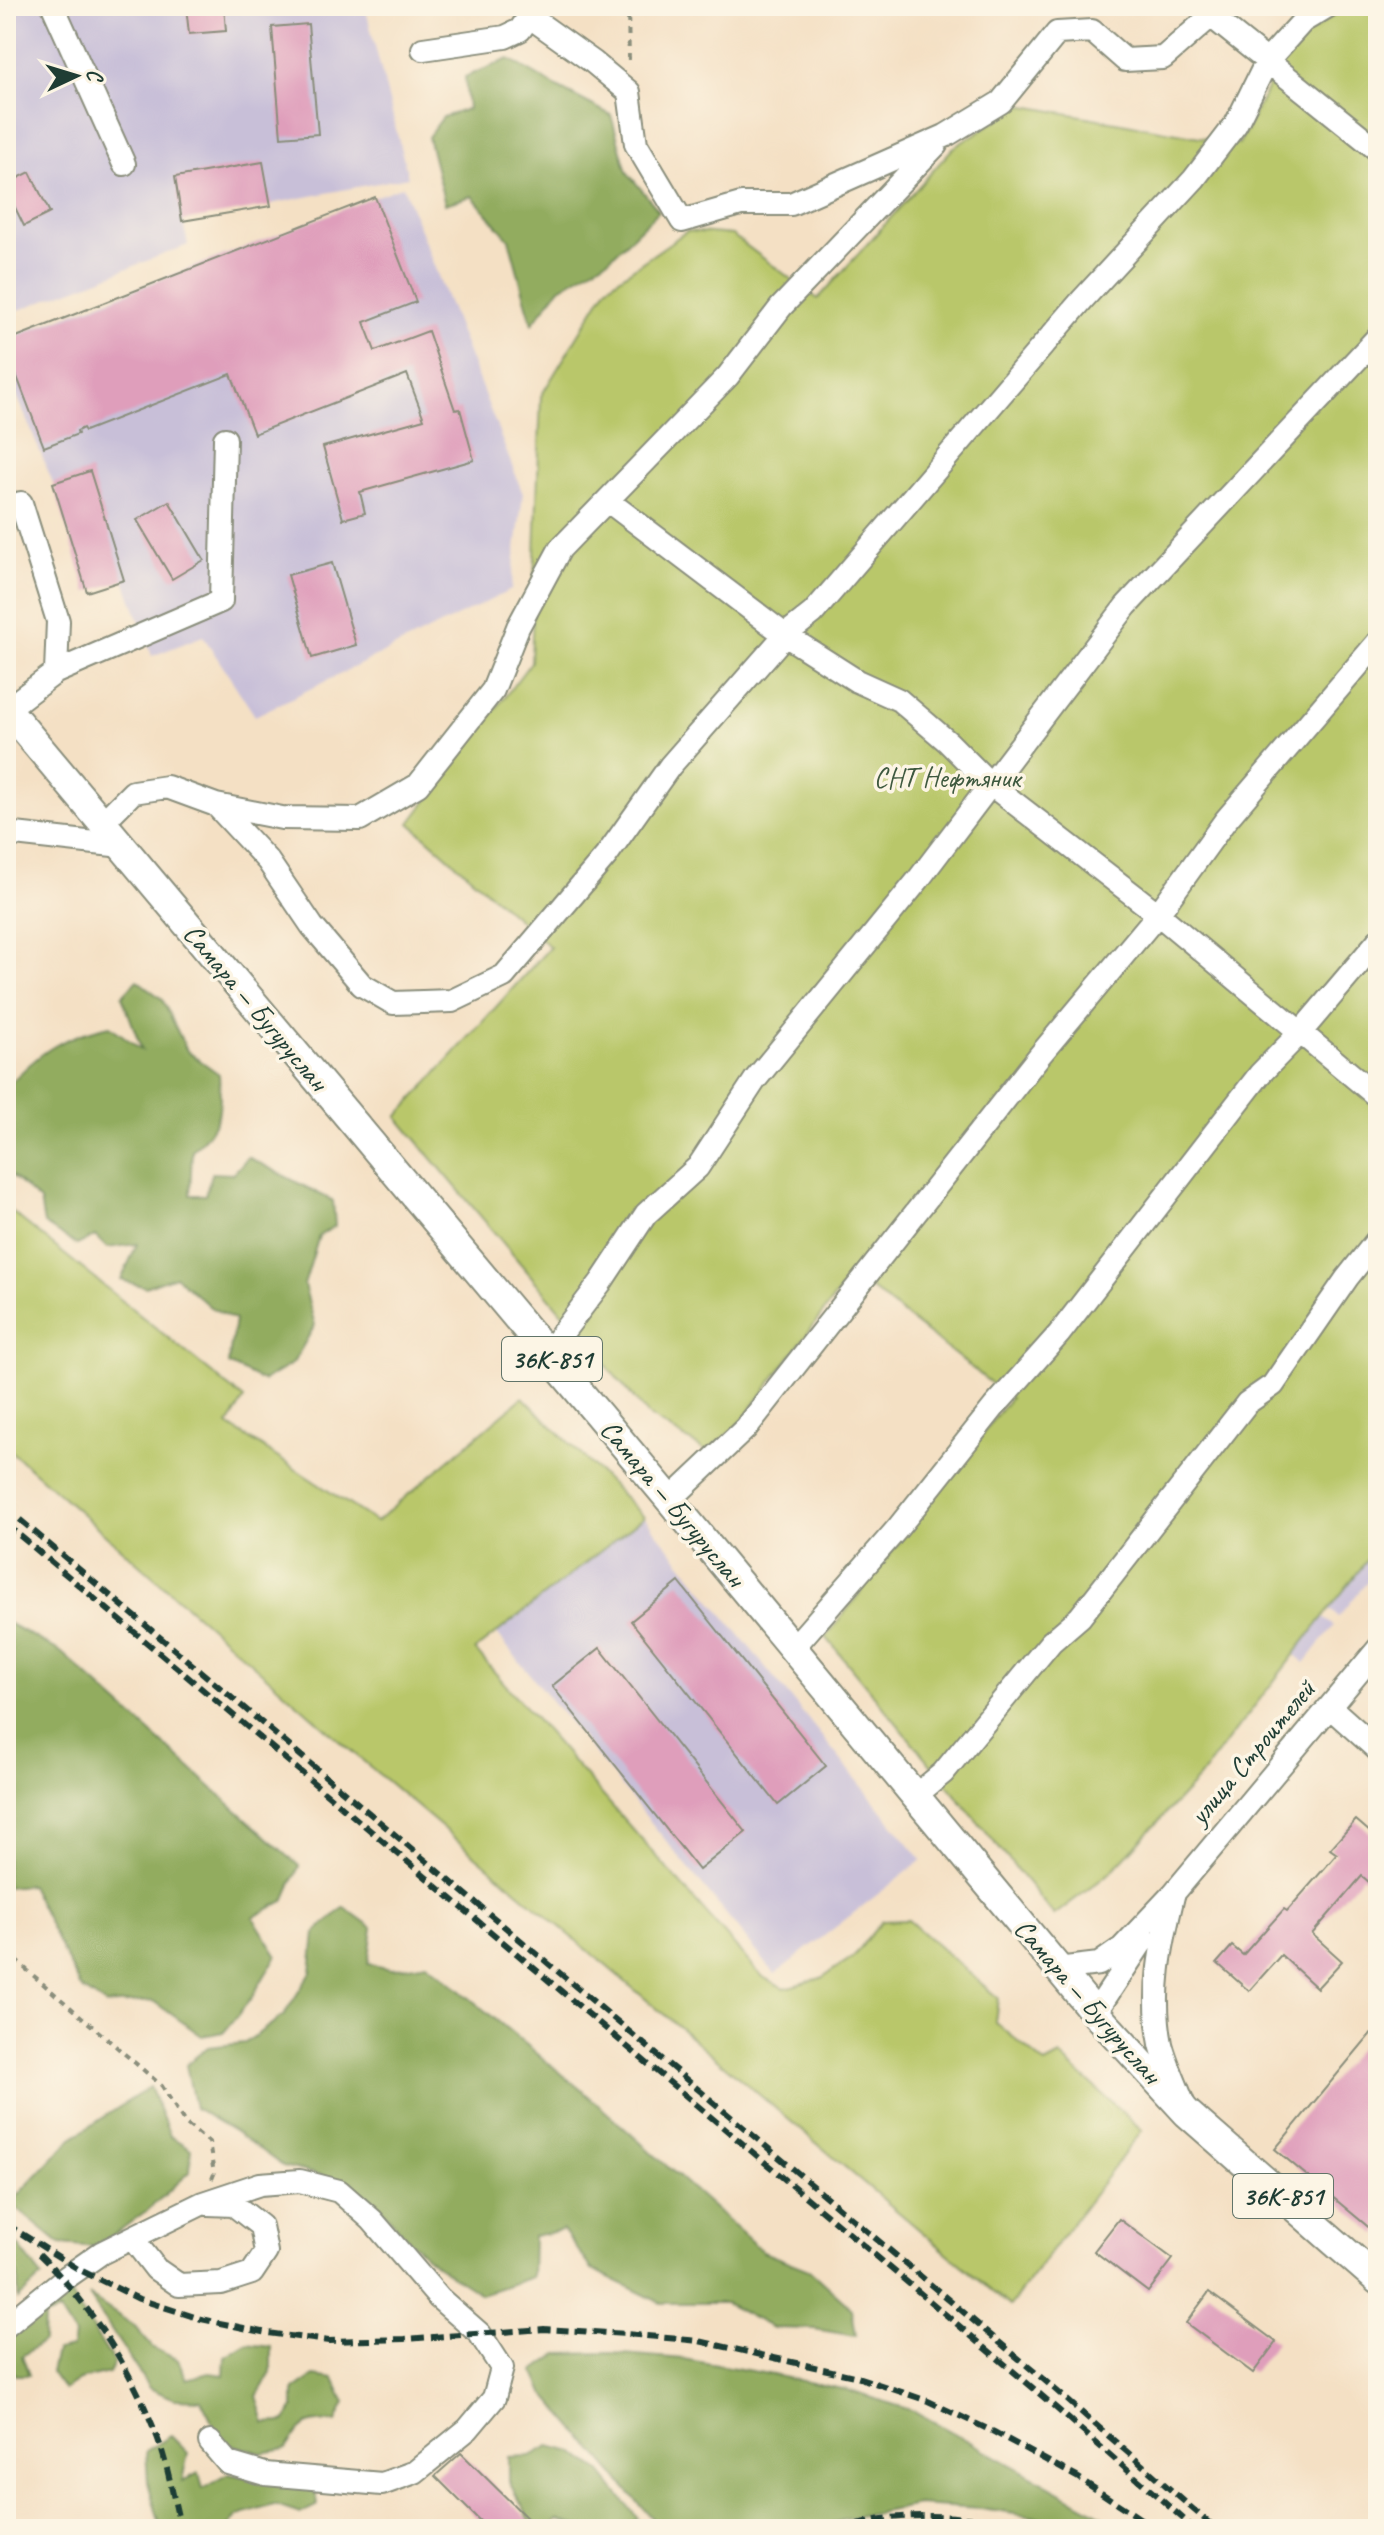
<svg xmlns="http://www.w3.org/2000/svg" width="1384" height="2535" font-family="Caveat,sans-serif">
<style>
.industrial{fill:#c8bfd8}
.green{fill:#b9c76a;stroke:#6c824f;stroke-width:2}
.forest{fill:#92ac5e;stroke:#587449;stroke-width:2}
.building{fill:#df9ebb}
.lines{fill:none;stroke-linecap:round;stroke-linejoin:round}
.minor-casing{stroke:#8a8e7c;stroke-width:26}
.major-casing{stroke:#8a8e7c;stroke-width:32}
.path{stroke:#8a8e7c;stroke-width:4;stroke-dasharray:6 6;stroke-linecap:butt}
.minor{stroke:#fff;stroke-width:22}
.major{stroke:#fff;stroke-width:28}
.rail{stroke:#1f3d34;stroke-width:6;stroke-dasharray:12 6;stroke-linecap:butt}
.labels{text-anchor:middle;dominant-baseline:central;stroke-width:7;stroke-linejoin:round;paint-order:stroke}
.shield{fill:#fcf5e5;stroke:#617469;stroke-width:2}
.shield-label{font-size:26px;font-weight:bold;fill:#1f3d34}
.park-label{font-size:28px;fill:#3e593f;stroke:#fcf5e5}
.street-label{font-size:28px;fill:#1f3d34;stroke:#fcf5e5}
</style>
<rect width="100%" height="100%" fill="#fcf5e5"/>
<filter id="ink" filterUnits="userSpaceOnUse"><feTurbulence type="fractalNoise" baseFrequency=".0125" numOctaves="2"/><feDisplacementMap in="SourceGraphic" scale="16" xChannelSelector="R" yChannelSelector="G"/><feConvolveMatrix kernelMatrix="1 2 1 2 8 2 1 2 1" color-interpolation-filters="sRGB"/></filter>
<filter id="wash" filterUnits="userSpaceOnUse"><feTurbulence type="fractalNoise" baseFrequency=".006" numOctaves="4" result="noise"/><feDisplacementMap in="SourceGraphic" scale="32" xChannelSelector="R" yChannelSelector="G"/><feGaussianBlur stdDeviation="1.8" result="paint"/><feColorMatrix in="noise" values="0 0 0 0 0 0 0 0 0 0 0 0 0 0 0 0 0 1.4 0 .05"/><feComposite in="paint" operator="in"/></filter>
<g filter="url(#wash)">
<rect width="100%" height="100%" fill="#f4e0c4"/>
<path class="industrial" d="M6,6h359l43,171 -225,44 5,24 -182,70z
M403,186l120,308 -12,96 -256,126 -52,-80 -51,20 -27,-76 -38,12 -34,-109 -47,-114v-30z
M644,1517l278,343 -147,114 -279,-341z
M1378,1540v28l-39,49 -13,-11z
M1320,1615l14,11 -29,37 -14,-11z"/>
<path class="green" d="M1346,6h32v1540l-179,232 -88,94 -57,43 -228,-278 184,-239 -158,-124 -110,147 -35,31 -58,-36 -252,-299 153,-170 -140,-124 121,-161 10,-266 67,-110 79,-55 45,4 86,64 135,-151 67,-43 219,39 48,-94z
M6,1207l238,192 -16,26 148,97 147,-125 121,120 -169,133 287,327 23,11 36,-10 32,-21 29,-36 26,-1 90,78 -3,24 50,42 15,-8 82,74 -132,176 -661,-557 -343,-302z"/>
<path class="forest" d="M509,59l50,29 52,27 16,57 32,39 -49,47 -50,30 -28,36 -23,-85 -37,-43 -27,8 -17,-67 15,-20 25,-8 -3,-32z
M137,980l25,19 25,52 32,23c2,38 3,50 -27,76l-2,45h15l7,-22 21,1 15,-17 85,44 2,25 -16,10 -15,49 11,40 -22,38 -30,18 -35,-17 7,-44 -25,-13 -35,-31 -30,11 -24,-7 16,-36 -30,4 -12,-12 -18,9 -33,-21 -4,-23 -28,-25h-6v-88c34,-37 55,-51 104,-62l32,24 -20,-54z
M6,1622l55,30 238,214 -15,35 -31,16 24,38 -25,42 -28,35 -22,4 -49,-35 -47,4 -25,-17 -51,-103 -24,2z
M344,1907l29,21 -5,36 23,5 36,-6 158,130 178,159 46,18 43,39 4,27 -42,-7 -42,-1 -47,-25h-64l-69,-34 -29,-39 -30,6 -1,41 -51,17 -45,-29 -28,-26 -34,-39 -50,-24 -41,-10 -49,-35 -39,-23 -9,-43 22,-18 37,-4 39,-28 27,-43 4,-39z
M150,2087l20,49 21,13 -1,23 -40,36 -53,39 -37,-3 -50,-41 62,-65z
M6,2236l14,12 22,29 -24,22v-24l-12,-21z
M56,2294h14l44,69 -5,10 -30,7 -15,10 -13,-18 5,-21 16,-3 2,-13 -15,-24 -15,6 -1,24 -21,15 7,19h-14l-9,-11 1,-32z
M89,2296l44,29 20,23 25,12 9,19 22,-6 15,2 1,-18 21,-13 25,3v26l-14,23 8,27 19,-1 10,-14v-18l20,-14 20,3 11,24 -9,19c-29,-3 -34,3 -50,27l-25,4 -43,-12 -9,-26 -8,-15 -26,-1 -26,-11z
M611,2353l72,6 80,14 84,17 67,21 213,118h-49l-36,-11 -61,-9 -64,-4 -74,15 -30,9h-152l-117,-136 -10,-22 24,-17z
M171,2436l17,17 -6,28 17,-8 4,16 26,-15 86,13 3,18 -18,9 -26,-9 -36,11 -11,13h-66l-13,-47 -2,-31z
M549,2446l24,6 26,18 39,49c-23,16 -54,10 -80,1l-8,9h-22l4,-5 -23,-42v-25l22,-1z"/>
<g id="blocks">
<path class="building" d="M186,6h38l2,25 -37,3z
M308,24l10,110 -37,3 -9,-110z
M263,162l8,44 -89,15 -7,-44z
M30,172l20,41 -26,13 -18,-37v-5z
M375,197l41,105 -52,20 11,29 53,-20 27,79 5,-1 14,51 -114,32 5,21 -22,6 -20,-72 101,-28 -17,-45 -153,60 -23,-60 -146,57 -2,-3 -6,3 1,3 -34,13 -38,-99v-7z
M90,471l34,109 -37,12 -34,-109z
M169,501l35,59 -32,19 -35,-59z
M332,563l24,82 -44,13 -24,-83z
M679,1582l147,184 -48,39 -147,-184z
M600,1648l146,184 -47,38 -147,-184z
M1356,1820l22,19v51l-16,-14 -50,58 30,27 -25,27 -36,-33 -32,36 -32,-28 15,-17 11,9 41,-46 3,2 50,-57 -7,-5z
M1378,2025v210l-103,-86z
M1119,2219l54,40 -25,33 -54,-41z
M1209,2292l67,50 -23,31 -67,-50z
M461,2453l77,76h-50l-53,-53z"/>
</g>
</g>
<g filter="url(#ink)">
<use href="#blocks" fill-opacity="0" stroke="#8a8e7c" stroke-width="2"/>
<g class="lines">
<defs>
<path id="minor" d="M53,6l71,158
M530,17l63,45 36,30 7,52 46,77 59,-17h50l154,-68 56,-34 56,-69 35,-2 33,29 38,-2 48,-42 167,134
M423,49l82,-12 15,-7 16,-23
M608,501l177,134 72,46 42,19 49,42 42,42 168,130 220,183
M21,503l37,118 -2,51
M7,709l49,-37 165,-71 4,-162
M216,805l66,13 78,1 58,-34 75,-95 25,-63 42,-78 168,-173 53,-69 155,-162
M102,823l31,-31 34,-5 49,18 52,56 44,65 50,59 31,18 59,-2 52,-25 102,-120 64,-90 115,-131 28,-22 270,-314 111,-120 42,-55 31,-63 36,-40 25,-15
M6,833l116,13
M547,1353l54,-71 45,-68 52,-47 57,-87 163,-200 208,-274 252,-269
M670,1500l76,-72 294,-373 118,-141 67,-93 153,-179
M793,1648l104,-119 97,-122 65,-73 201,-260 40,-41 78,-92
M1330,1707l48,43
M916,1795l27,-22 108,-131 29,-25 167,-214 26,-18 74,-107 31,-39
M1173,1896c-12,50 -22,96 -12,148 5,20 15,40 22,59
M1057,1969l42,-5 23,-16 51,-54 205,-245
M1095,2013l49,-74
M132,2238l24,31 23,16 42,-2 31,-10 14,-21 -5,-26 -27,-21 -26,-1
M6,2326l58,-47 37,-26 102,-50 57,-19 40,-3 39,10 33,29 67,78 41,36 22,34 -8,30 -26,31 -53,43 -33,12 -117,-10 -37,-11 -18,-21"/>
<path id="major" d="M6,708l664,792 425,513 92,100 191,167"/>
</defs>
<use href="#minor" class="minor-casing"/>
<use href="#major" class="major-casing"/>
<path class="path" d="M628,6l1,58
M6,1952l156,134 23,37 24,19 5,32 -2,5"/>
<use href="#minor" class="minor"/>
<use href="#major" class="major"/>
<path class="rail" d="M6,1508l1037,871 173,150
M6,1524l1027,864 162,141
M6,2224l72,45 61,30 62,20 66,14 62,8 76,-2 139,-10 82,5 73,7 155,35 74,25 66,31 83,45 79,52
M39,2254c51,50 91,113 117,180 12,30 17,64 25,95
M840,2529c67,-22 132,-12 200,0"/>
</g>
</g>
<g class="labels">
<g class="shield">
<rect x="502" y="1337" width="100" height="44" rx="6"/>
<rect x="1233" y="2174" width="100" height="44" rx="6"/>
</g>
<g class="shield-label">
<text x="552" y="1359">36К-851</text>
<text x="1283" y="2196">36К-851</text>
</g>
<g class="park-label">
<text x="947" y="777">СНТ Нефтяник</text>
</g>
<g class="street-label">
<text transform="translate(256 1007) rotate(50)">Самара — Бугуруслан</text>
<text transform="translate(673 1503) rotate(50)">Самара — Бугуруслан</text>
<text transform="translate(1252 1752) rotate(-50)">улица Строителей</text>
<text transform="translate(1088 2001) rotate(49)">Самара — Бугуруслан</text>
</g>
</g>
<rect width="1384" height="2535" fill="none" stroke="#fcf5e5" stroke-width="32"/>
<g transform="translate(76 76) rotate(86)" stroke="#fcf5e5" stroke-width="6" paint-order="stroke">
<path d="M0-6L14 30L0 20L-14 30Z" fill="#1f3d34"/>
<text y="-12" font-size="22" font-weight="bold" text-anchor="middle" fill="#1f3d34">С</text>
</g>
</svg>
